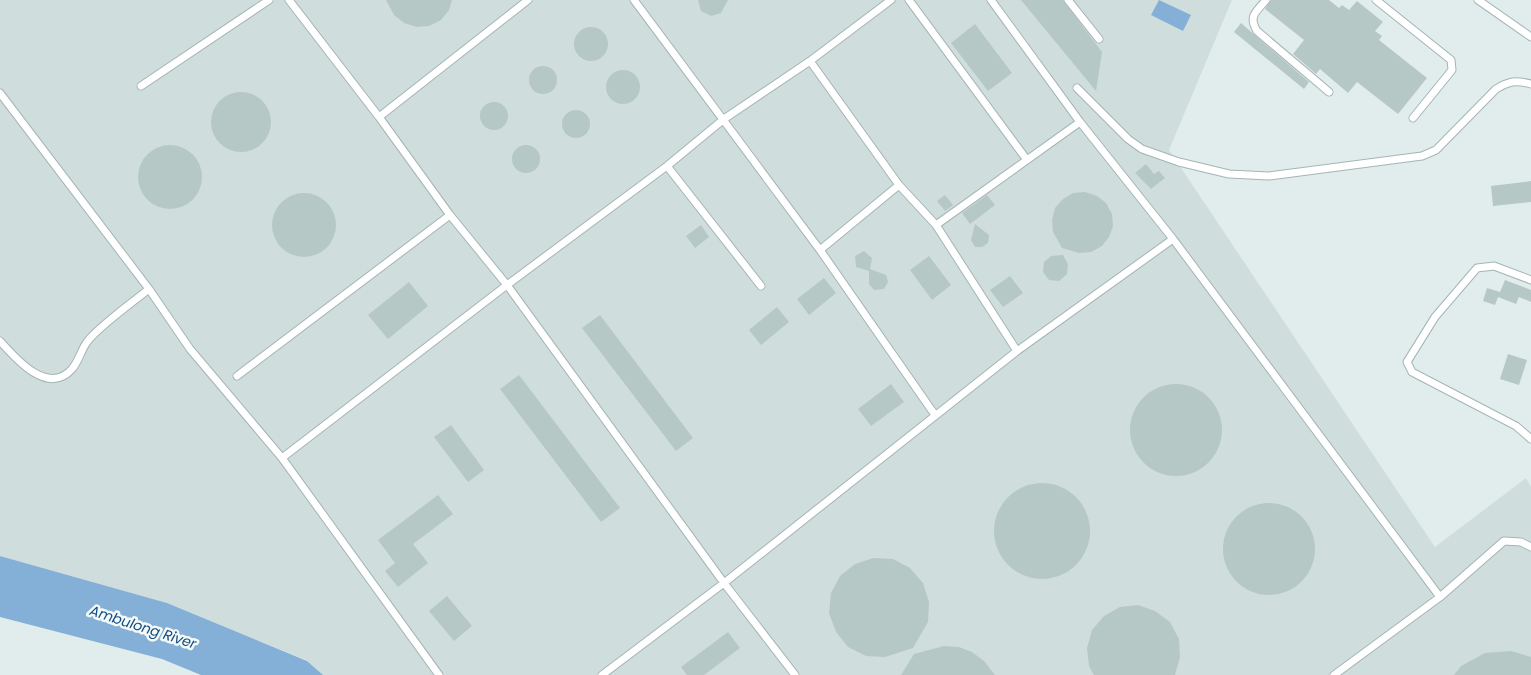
<svg xmlns="http://www.w3.org/2000/svg" width="1531" height="675" font-family="Poppins,sans-serif">
<style>
.built{fill:#cfdddc}
.water{fill:#84b0d7}
.building{fill:#b6c8c6}
.lines{fill:none;stroke-linecap:round;stroke-linejoin:round}
.lane-casing{stroke:#a3b5b5;stroke-width:9}
.lane{stroke:#fff;stroke-width:7}
.labels{text-anchor:middle;dominant-baseline:central;stroke-width:5;stroke-linejoin:round;paint-order:stroke}
.water-label{font-size:14px;font-style:italic;fill:#154c81;stroke:#f2f9f8}
</style>
<rect width="100%" height="100%" fill="#e1edec"/>
<path class="built" d="M0,0h1232l-63,150 266,397 91,-69 5,9v188h-1208l-17,-15 -139,-57 -167,-47z"/>
<path class="water" d="M1159,0l32,15 -8,16 -32,-16z
M0,556l167,47 140,58 16,14h-122l-39,-16 -162,-42z"/>
<path class="building" d="M386,0h66l-3,10 -8,10 -12,6 -12,1 -13,-4 -10,-8z
M698,0h30l-7,13 -10,3 -10,-5z
M1021,0h42l39,52 -6,39z
M1271,0h58l10,8 3,-3 7,5 8,-9 26,21 -8,9 7,5 -3,4 48,38 -29,36 -41,-32 -9,11 -28,-24 -4,5 -23,-20 11,-14 -39,-31z
M1241,23l68,59 -5,7 -70,-57z
M975,24l37,49 -24,18 -37,-48z
M574 44a17 17 0 1 1 34 0a17 17 0 1 1-34 0Z
M529 80a14 14 0 1 1 28 0a14 14 0 1 1-28 0Z
M606 87a17 17 0 1 1 34 0a17 17 0 1 1-34 0Z
M211 122a30 30 0 1 1 60 0a30 30 0 1 1-60 0Z
M480 116a14 14 0 1 1 28 0a14 14 0 1 1-28 0Z
M562 124a14 14 0 1 1 28 0a14 14 0 1 1-28 0Z
M138 177a32 32 0 1 1 64 0a32 32 0 1 1-64 0Z
M512 159a14 14 0 1 1 28 0a14 14 0 1 1-28 0Z
M1146,164l8,10 5,-3 6,7 -14,11 -16,-16z
M1531,181v21l-38,4 -2,-20z
M1085,192l12,4 9,7 6,11 1,12 -4,11 -7,9 -11,6 -12,1 -17,-5 -9,-16 -1,-12 3,-12 8,-9 10,-6z
M272 225a32 32 0 1 1 64 0a32 32 0 1 1-64 0Z
M945,195l8,10 -8,6 -8,-10z
M987,195l8,10 -25,19 -8,-11z
M975,224l14,11 -1,8 -6,4h-7l-4,-7z
M701,225l8,12 -14,11 -9,-12z
M864,251l8,7 -2,11 16,6 2,7 -4,7 -10,1 -5,-6v-13l-13,-4 -1,-11z
M1063,255l5,9 -1,10 -8,7 -10,-1 -6,-8 1,-10 7,-6z
M929,256l22,29 -19,15 -22,-30z
M1010,276l13,17 -20,14 -13,-17z
M824,278l12,15 -27,22 -12,-16z
M1505,280l26,10v12l-12,-5 -3,7 -18,-7z
M409,282l19,24 -40,33 -20,-24z
M1487,288l13,4 -5,13 -12,-4z
M777,307l12,15 -28,23 -12,-15z
M600,315l93,123 -17,13 -94,-123z
M1508,354l19,6 -8,25 -19,-6z
M519,375l101,133 -19,14 -101,-133z
M1130 430a46 46 0 1 1 92 0a46 46 0 1 1-92 0Z
M891,384l13,18 -33,24 -13,-17z
M451,425l33,45 -16,12 -34,-45z
M994 531a48 48 0 1 1 96 0a48 48 0 1 1-96 0Z
M438,495l15,19 -40,30 15,19 -30,24 -13,-16 10,-8 -17,-23z
M1223 549a46 46 0 1 1 92 0a46 46 0 1 1-92 0Z
M873,558l20,1 17,9 13,15 6,19 -1,20 -15,26 -28,9 -19,-1 -18,-9 -12,-15 -7,-19 2,-20 9,-17 15,-12z
M447,596l25,30 -18,15 -25,-30z
M1138,605l17,6 15,11 9,17 1,18 -5,18h-81l-5,-9 -2,-18 5,-18 12,-14 16,-9z
M728,632l12,16 -36,27h-17l-6,-8z
M944,646l15,1 13,5 12,9 11,14h-94l13,-21z
M1511,651l20,6v18h-77l7,-9 24,-13z"/>
<g class="lines">
<defs>
<path id="lane" d="M289,0l90,117 71,98 57,70 217,298 71,92
M634,0l186,250 115,165
M909,0l118,160
M991,0l89,122 93,117 267,358
M1068,0l31,39
M1266,0c-10,12 -18,16 -9,31l72,61
M1376,0l75,60 1,10 -39,48
M1478,0l53,37
M810,61l89,124 37,40 81,126
M141,86l128,-86
M1077,88l51,51 14,10 37,13 50,12 40,2 153,-20 14,-6 60,-61c13,-8 20,-9 35,-5
M0,93l149,196 41,60 92,109 157,217
M379,117l149,-117
M667,166l94,120
M936,225l144,-103
M820,250l79,-65
M1531,280l-37,-14 -17,2 -42,49 -28,45 5,10 104,54 15,13
M0,341c16,18 48,55 72,28 7,-8 9,-19 15,-27 11,-15 46,-40 62,-53
M237,376l213,-161
M282,458l225,-173 160,-119 57,-47 86,-58 81,-61
M602,675l122,-92 293,-232 156,-112
M1334,675l106,-78 64,-56 17,1 10,5"/>
</defs>
<use href="#lane" class="lane-casing"/>
<use href="#lane" class="lane"/>
</g>
<g class="labels">
<g class="water-label">
<text transform="translate(143 627) rotate(18)">Ambulong River</text>
</g>
</g>
</svg>
